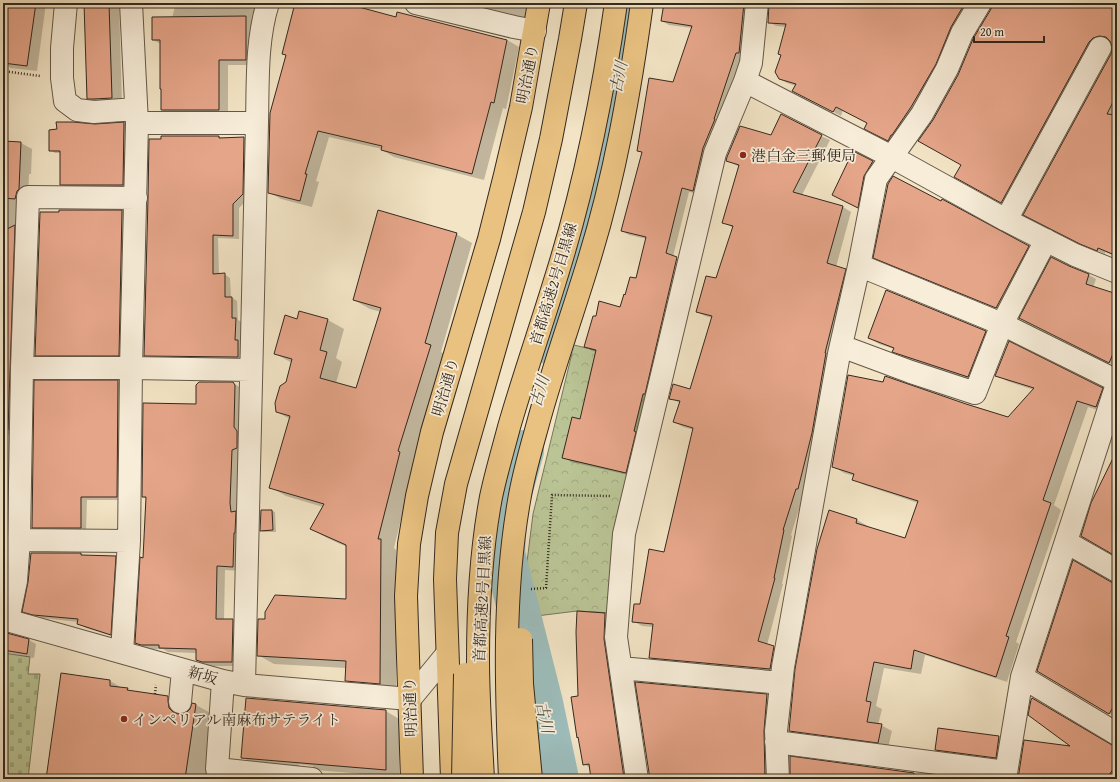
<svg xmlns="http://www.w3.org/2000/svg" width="1120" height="782" font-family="'Gentium Book Plus','Noto Serif JP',serif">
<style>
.forest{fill:url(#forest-crowns);stroke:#77765a}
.cemetery{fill:url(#cemetery-stones);stroke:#77765a}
.shadow{fill:#0003;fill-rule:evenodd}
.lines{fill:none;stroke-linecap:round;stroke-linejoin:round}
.river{stroke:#9dbdbb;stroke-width:42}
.building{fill:#e5a589;stroke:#34291f}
.minor-casing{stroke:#645848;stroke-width:24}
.major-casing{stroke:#34291f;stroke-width:24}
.path{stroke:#34291f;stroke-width:2.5;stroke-dasharray:1 2;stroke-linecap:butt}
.minor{stroke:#f7edd9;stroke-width:22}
.major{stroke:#e9c282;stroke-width:22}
.highway-bridge-casing{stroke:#34291f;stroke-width:24;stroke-linecap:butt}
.highway-bridge{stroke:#e9c282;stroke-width:22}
.poi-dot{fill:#8f2418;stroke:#f7edd9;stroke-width:1.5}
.labels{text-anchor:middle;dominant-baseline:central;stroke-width:3.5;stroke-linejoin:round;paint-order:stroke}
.street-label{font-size:15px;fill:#34291f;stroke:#f7edd9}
.poi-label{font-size:15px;fill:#34291f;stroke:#f7edd9;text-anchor:start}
.water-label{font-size:16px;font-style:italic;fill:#4e4e46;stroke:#f7edd9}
</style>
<defs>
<pattern id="forest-crowns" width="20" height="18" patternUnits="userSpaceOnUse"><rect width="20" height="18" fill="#bac495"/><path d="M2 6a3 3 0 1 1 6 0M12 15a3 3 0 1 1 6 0" fill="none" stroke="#a0a880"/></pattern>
<pattern id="cemetery-stones" width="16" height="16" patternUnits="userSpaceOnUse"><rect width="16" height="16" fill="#bac495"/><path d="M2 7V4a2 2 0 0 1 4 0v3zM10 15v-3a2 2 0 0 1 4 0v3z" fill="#a0a880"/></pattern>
</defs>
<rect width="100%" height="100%" fill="#f2e4c5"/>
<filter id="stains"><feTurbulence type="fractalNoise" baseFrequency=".005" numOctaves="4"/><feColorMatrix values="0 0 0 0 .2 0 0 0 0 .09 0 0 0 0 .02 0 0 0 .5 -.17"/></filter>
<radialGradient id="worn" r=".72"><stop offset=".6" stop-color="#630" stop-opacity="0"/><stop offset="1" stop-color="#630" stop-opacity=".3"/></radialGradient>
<path class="forest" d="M574,345l90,22 -52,246 -35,-2 -57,7 13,-104z"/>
<path class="cemetery" d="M3,653l27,4 -2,17h12l-12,105h-25z"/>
<path class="shadow" d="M9,3h37l-9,68 -26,-3 -8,-5v-17z
M85,3h34l3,101h-24l-10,-6z
M176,3h88l-9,62h-27v50h-56l-10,-5 -1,-66 -8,-4 19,-22z
M296,3h44l57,15 1,-5 109,27 12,7 -13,62 -3,-1 -19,72 -90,-23 -12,-7v-1l-53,-12 -13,44 3,1 -7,25 -31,-8 -12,-7 18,-136 -4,-3z
M472,3h55l-3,19 -12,-3z
M665,3h88l-7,54 -46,137 -11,-2 -16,65 11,5 -51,214 -62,-14 -7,-5 17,-37 16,-68 -5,-1 -7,-5 36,-38 5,-12 10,-17 11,-40 -18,-4 -7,-4 21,-78 -5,-3 36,-66 18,-56 -23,-3 -7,-4z
M770,3h205l-80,141 -23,-12 -4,-9 -25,-13 -2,6 -40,-21 -5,-9 -9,-3 -7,-4 6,-52 -10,-1 -7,-4z
M993,3h124v254l-12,-5v2l-17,-7 25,-199 -3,-8 -3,-1 -6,2 -92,165 -53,-29 6,-12 -28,-44 25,-46 33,-65z
M124,123l5,3 -1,62 -62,-1 -5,-3v-31h-6l-5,-3 45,-25z
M218,136l4,2h22l6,4 -1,56 -10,10v31l-21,-1 1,36h5l6,4 1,19 6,4 1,19 4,2 2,38 -93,-1 -6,-4z
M771,136h50l9,4 -28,55 41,12 8,5 -15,55 9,3 9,4 -50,219 -13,42 1,1 -10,48h1l-16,61 7,2 8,4 -4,23 -119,-12 -9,-4 3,-31 -11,-1 -9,-5 32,-68 29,-123 -11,-3 -9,-5 6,-19 -10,-5 20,-8 22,-72 -7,-2 -8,-4 20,-33 16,-51 -10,-6 17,-55 -13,-6z
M3,142l18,1 11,6 -1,25h-2l-9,262 -17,-1z
M854,152l25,14 -15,45 -31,-16z
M60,211h62l5,3 -3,144h-83l-5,-3z
M456,234l16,9 -31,109 5,3 -33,106 2,1 -21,86 2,2v142l-34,-2 -16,-10v-12l-72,-4 -16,-9 8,-35 81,-20v-53l-20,-9 -16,-9 12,-22 -37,-11 -16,-9 20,-68 -13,-7 15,-49 -16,-9 22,-34 2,-8 28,8 16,9 -8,29 6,4 -6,21 21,6 24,-77 -11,-3 -16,-9z
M1028,247l9,4 -32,61 -122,-50 -9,-5z
M1069,267l20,8 7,4 -3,9 24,8v71l-90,-45z
M985,332l11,6 -18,45 -74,-26 -10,-6v-2l-15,-5 -10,-6z
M996,375l106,14 11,6 -6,18 -19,-6 -34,98 7,5 -45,132 3,2 -12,38 -82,-27 -4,19 -37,-6 -8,38 6,3 -4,16h3l11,6 -4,17 -88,-11 -10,-7 40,-219 27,9 11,6 -1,1 39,12 12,-36 -54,-18 -11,-6 1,-3 -10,-3 -10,-6 132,-62 43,13 25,-28 -27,-9z
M35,382h83l6,3 -2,115h-35l-1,31 -48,-1 -5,-3z
M233,383l8,5v183l-16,-1 -1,50h9l8,4 -1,42h-29l-6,-1 -8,-5v-7l-29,-1 -5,-3h-13l-6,-2 -8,-4 8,-84 3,-60 -4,-2 54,-92z
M3,485h4l7,4 -11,112z
M262,511h10l3,1 1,20h-12l-3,-1z
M80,554l4,2 31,1 8,5 -5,76 -32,-10 -8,-5v-1l-35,-4 -11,-4 -3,-32z
M1111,583l6,1v134l-79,-47z
M578,612l27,2 7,4 19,161h-39l-2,-11 -6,-4 -5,-26 -1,-1 1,-40z
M3,633l26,7 7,4 -2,14 -31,-6z
M110,681l12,7 5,1 5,3 36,5 23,13 2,-6 3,1 22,12 -8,62h-163z
M636,683l131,12 7,4 -2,80h-122z
M247,699l139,12 13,8v58l-144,-12 -13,-8zM298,764l15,2v2l-13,-2z
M938,729l61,8 7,4 -3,20 -60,-7 -7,-4z
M1111,746l6,1v32h-98l54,-32z
M791,758l164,21h-164z
M324,775l8,4h-7z"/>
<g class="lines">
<path class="river" d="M553,345l30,-111 38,-167 8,-64
M523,451l-17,59 -2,43 38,150 16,76"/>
</g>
<path class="building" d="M8,3h28l-9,63 -24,-3v-24z
M84,3h25l3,95 -18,1h-7z
M295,3h49l52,14 1,-5 110,28 -13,63 -3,-1 -19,72 -91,-24 1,-4 -64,-15 -13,43h2l-7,27 -32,-8 2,-80 16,-58 -4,-1z
M664,3h80l-5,50h-3l-22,66h1l-12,29 -10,43 -11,-3 -16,65 11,4 -32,137h-2l-9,37 2,1 -10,41 -64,-15 10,-41 8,2 16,-69 -12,-3 9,-31h3l3,-15 21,6 4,-13 1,1 5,-18 6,1 10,-41 -25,-6 21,-79 -5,-1 12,-73 24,4 19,-56 -31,-5z
M769,3h196l-14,24 -15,37 -25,43 -19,28h-1l-3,6 -24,-12 3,-6 -31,-16 -3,5 -41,-21 4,-7 -17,-5 -4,-7 6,-17 -3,-1 8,-30 -18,-1z
M992,3h125v91l-10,20 10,1v141l-19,-8 -1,3 -17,-7 -57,-29 88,-161 1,-7 -2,-6 -4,-4 -7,-1 -6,2 -4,4 -88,161 -47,-26 7,-12 -43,-24 15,-21 25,-45 15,-36 18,-30z
M246,16v44h-27v50h-58v-21h-1v-49h-8v-23z
M781,114l41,21 -29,57 50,14 -16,57 19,6 -21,84h1l-14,80 -14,56h-2l-13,41h1l-10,48h1l-17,63 16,5 -4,23 -121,-11 4,-34 -21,-2 2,-18h6l9,-55 15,3 29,-124 -20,-6 7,-21 -11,-2 4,-15 17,5 22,-73 -16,-4 10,-36 10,2 17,-52 -11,-3 17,-58 -13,-4 1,-4 13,-31 31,9z
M56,122h17l22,2 29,-2 -1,63h-63v-34h-11v-21l8,-1z
M161,136h58v2l25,-1 -1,57 -10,10v32l-20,-1v39l12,-1v24h7v21h4l-1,22h3v17l-94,-1 4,-158 1,-59h12z
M3,141l18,1 -2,47 -2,2 -2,8 -12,-1z
M853,151l20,10 -9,15 -6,32 -26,-13z
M893,176l48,25 1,-2 87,47 -33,62 -123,-50 15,-74z
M59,210h63l-3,146h-84l5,-144h19z
M378,210l79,23 -32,110 6,2 -33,106 2,1 -22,87h3l-1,145 -35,-3 1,-20 -89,-5 1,-37h7v-7l10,-17 71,4v-54l-36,-16 14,-25 -55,-16 21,-72 -14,-4 -1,-9 5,-17 6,-4 6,-23 -18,-5 11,-39 12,4 2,-8 29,8 -8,31 7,2 -7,26 36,10 25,-80 -28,-8z
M15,225l-7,205h-5v-199z
M1051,257l18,9 20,8 -3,10 31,10v51l-8,18 -90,-45z
M886,290l100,41 -18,46 -76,-25 2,-4 -26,-10z
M1009,341l94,47 -7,19 -19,-6 -34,99 8,3 -45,133 3,1 -13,40 -82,-27 -3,19 -37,-7 -8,39 5,1 -4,20 15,2 -4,19 -89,-12 6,-62 12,-66 10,-54 12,-39 28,9 -1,4 49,15 13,-37 -66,-21 2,-6 -22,-7 16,-92 35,7 2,-6 81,28 42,13 26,-29 -39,-12z
M34,380h84l-1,117h-36v31h-49z
M199,382h34l2,3 -1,42 3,4v17l-5,2 -2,53 1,9 5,-1 -1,22h-1l-1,34 -16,-1 -1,53h17l-1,43h-30l-6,-2v-11l-37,-1v-3h-18l-6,-2 5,-86 3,1 3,-61h-4l1,-94 53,1v-19z
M1117,450v107l-36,-21 10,-33z
M3,484h4v55l-4,43z
M261,510h11l1,20 -13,1z
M31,553h50v2l35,1 -5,79 -34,-11 1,-5 -45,-4 -11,-3 6,-30z
M1073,560l38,22 6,1v118l-8,13 -72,-43z
M577,611l28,2 -1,26 20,139 -9,1h-24l-2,-15 -6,1 -5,-28 -1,1 -6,-41 7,-1 -2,-64z
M3,632l26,7 -2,15 -24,-4z
M61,673l49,7v6l18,2 -1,2 41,6v5l1,7 4,4 5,2 8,-1 4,-4 2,-6 4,1 -11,75h-139z
M635,682l132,12 -3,37 1,48h-115z
M246,698l140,12v60l-145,-12z
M1032,698l85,50v16l-11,15h-88l6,-39 46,6 -42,-31 3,-15z
M938,728l61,8 -3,22 -61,-8z
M790,756l124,17v6h-124z
M932,775l31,4h-32z"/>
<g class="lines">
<defs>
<path id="minor" d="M66,3l-4,45v30l3,23 12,9 17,2 42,-3
M416,3l98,24 21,4
M745,81l6,-18 6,-60
M137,123h120
M1006,220l94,-172
M859,266l9,3 134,55 115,57
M841,346l70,26 64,21 27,-69 44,-84
M22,368l6,-171 108,1
M19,540l110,1
M1066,542l51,29
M3,619l220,62 21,4 166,14 37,-45
M8,620l8,-39 3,-41 3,-172h109l120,2
M122,652l7,-111 2,-173 6,-245 -6,-120
M621,668l160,15
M1022,677l95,57
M223,681l-6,88 95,10
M244,685l13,-562c1,-40 -1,-82 11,-120
M180,702l3,-32
M776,742l230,30
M637,779l-21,-142 8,-103 91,-381 30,-72 147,76 114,63 69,35 42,17
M778,779l-2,-48 7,-64 56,-313 20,-88 17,-87 46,-65 25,-45 15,-36 18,-30
M1005,779l17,-102 95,-293"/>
<path id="major" d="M412,779l-6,-183 3,-52 8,-48 15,-64 57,-193 16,-64 16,-68 18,-104
M452,779l-7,-200 2,-46 9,-49 78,-272 17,-73 19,-100 6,-36"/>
</defs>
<use href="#minor" class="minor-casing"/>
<use href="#major" class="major-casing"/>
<path class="path" d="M3,71l37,5
M531,589l15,-1 6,-93 58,1
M155,694l1,-9"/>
<use href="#minor" class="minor"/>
<use href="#major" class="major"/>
<defs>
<path id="highway-bridge" d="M521,639l1,45 9,95
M463,779l2,-105
M483,779c-2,-40 -5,-80 -5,-119 0,-55 3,-110 13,-163 5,-24 12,-47 18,-70 15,-52 33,-103 49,-156 27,-87 45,-177 58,-268
M510,779c-4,-93 -7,-186 9,-278 4,-25 11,-49 18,-74 15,-56 35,-111 52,-167 26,-84 41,-170 53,-257"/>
</defs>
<use href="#highway-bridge" class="highway-bridge-casing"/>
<use href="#highway-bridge" class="highway-bridge"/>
</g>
<g class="poi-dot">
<circle cx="743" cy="155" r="4"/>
<circle cx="124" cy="719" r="4"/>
</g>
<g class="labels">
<g class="street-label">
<text transform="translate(527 74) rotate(-79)">明治通り</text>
<text transform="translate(553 284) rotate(-73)">首都高速2号目黒線</text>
<text transform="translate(445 387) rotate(-74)">明治通り</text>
<text transform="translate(482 599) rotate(-87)">首都高速2号目黒線</text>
<text transform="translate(203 675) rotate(16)">新坂</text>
<text transform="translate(410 707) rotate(-92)">明治通り</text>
</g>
<g class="poi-label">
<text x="751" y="155">港白金三郵便局</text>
<text x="132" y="719">インペリアル南麻布サテライト</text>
</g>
<g class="water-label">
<text transform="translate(618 77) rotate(-79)">古川</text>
<text transform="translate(539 391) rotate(-74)">古川</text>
<text transform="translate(545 717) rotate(78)">古川</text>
</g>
</g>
<rect width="1120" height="782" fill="none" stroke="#f2e4c5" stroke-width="16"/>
<rect x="4" y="4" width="1112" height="774" fill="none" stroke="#34291f" stroke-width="2"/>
<rect x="8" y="8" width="1104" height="766" fill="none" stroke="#34291f"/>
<path d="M974 36v6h70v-6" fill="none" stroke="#34291f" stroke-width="2"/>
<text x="980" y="36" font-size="12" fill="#34291f" stroke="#f7edd9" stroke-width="3" paint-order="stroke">20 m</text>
<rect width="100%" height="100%" filter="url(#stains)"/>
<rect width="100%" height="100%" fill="url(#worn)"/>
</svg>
